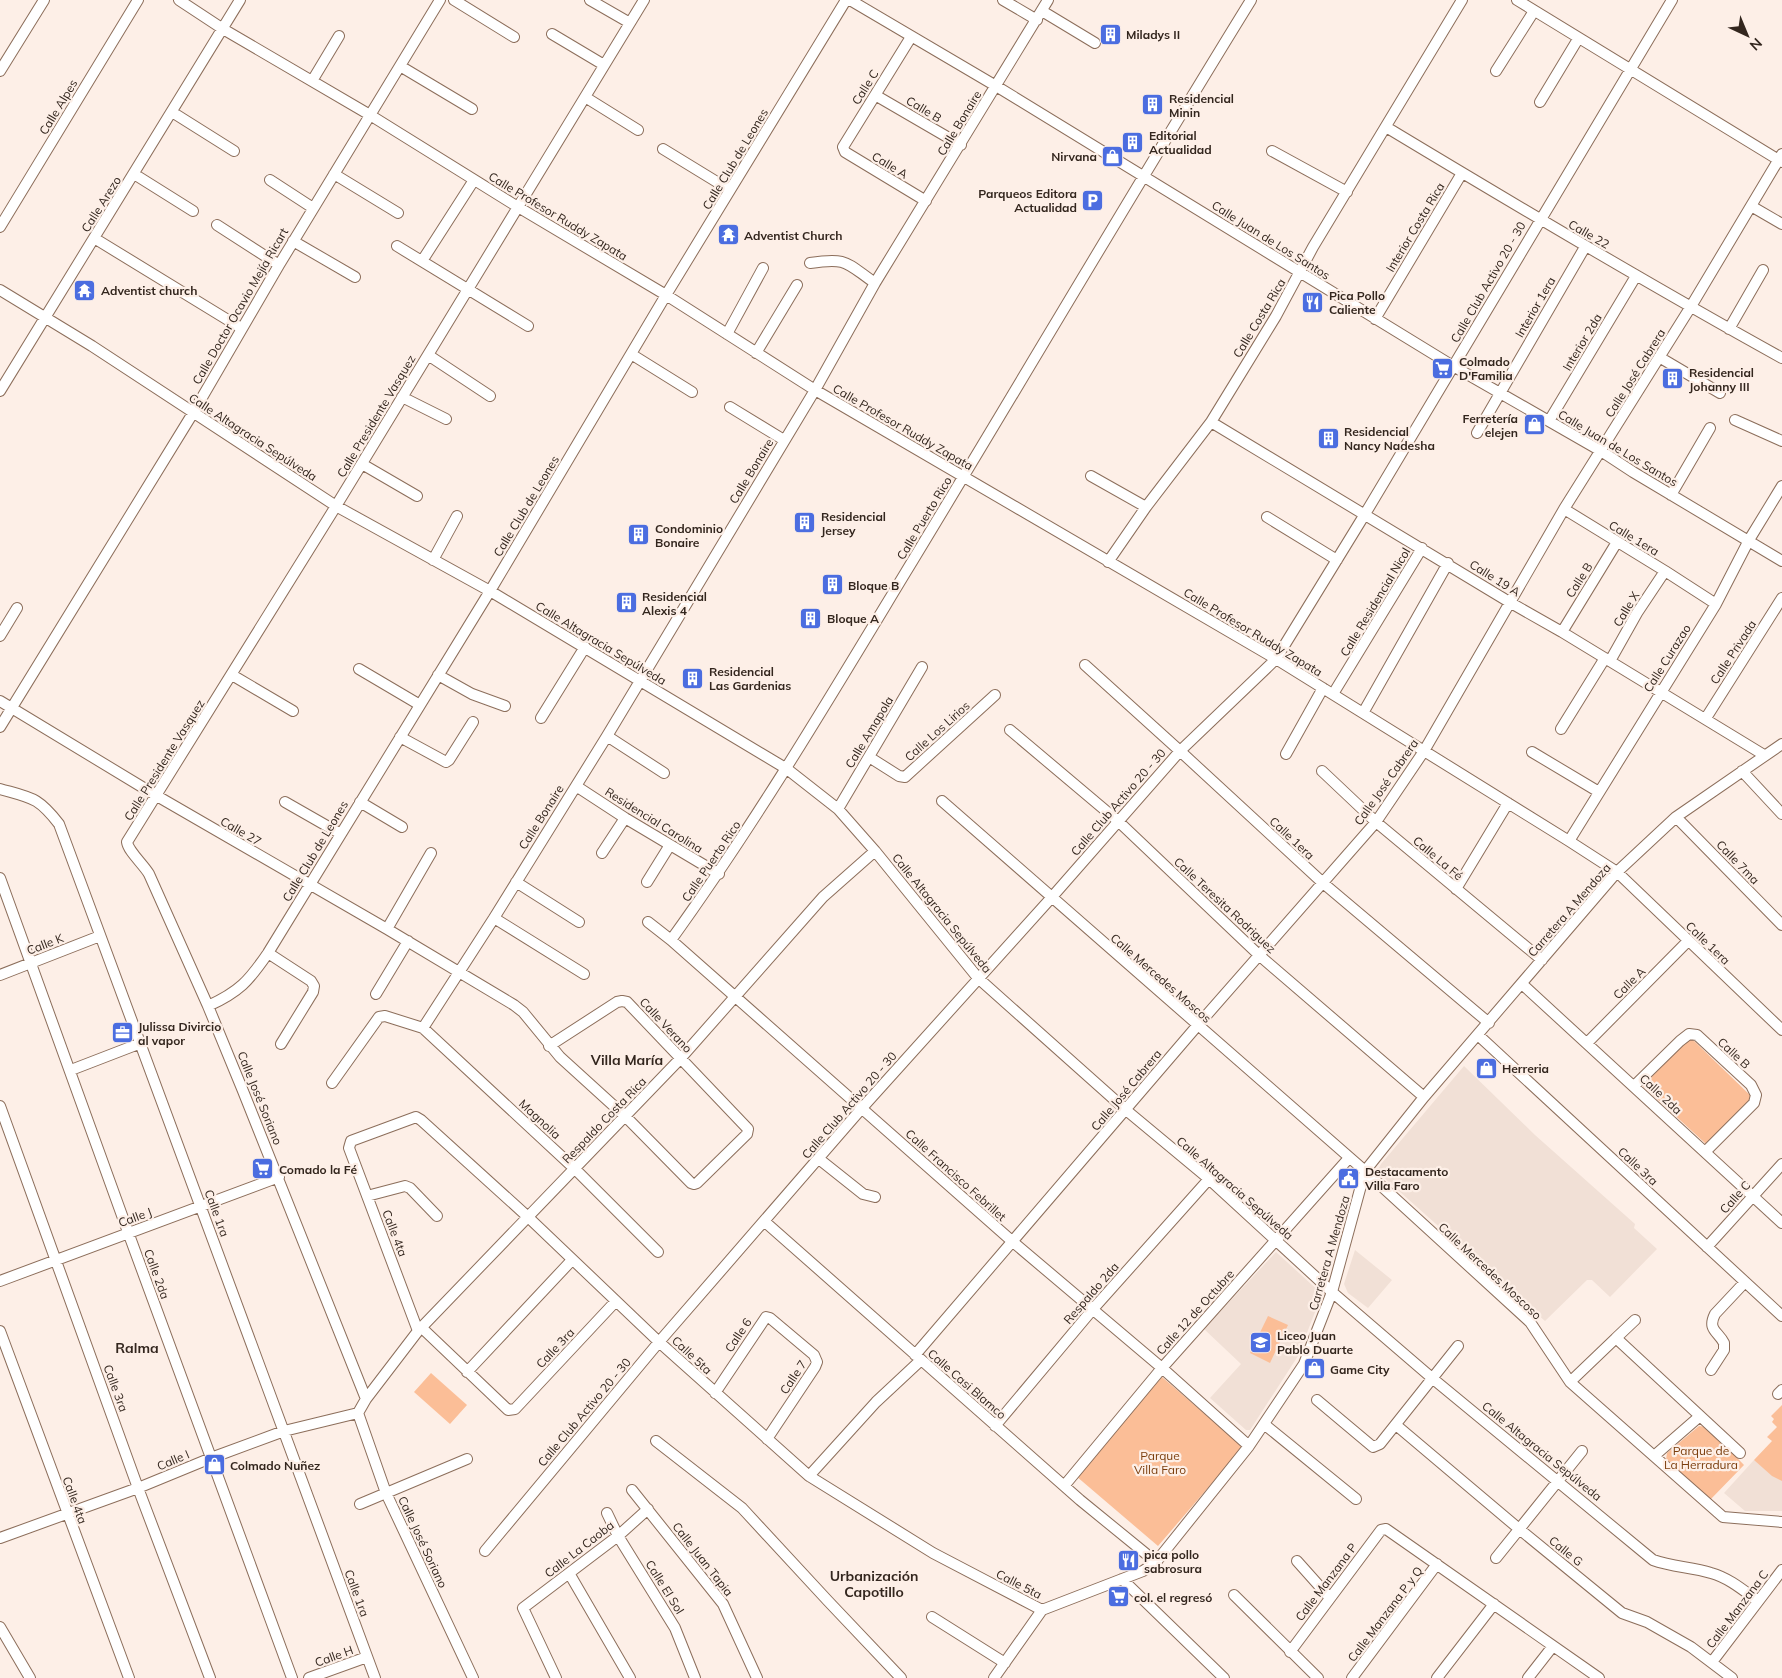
<svg xmlns="http://www.w3.org/2000/svg" width="1782" height="1678" font-family="Mulish,sans-serif">
<style>
.built{fill:#f1e0d6}
.green{fill:#fbbe97}
.lines{fill:none;stroke-linecap:round;stroke-linejoin:round}
.minor-casing{stroke:#8c6e5b;stroke-width:12}
.minor{stroke:#fff;stroke-width:10}
.labels{text-anchor:middle;dominant-baseline:central;stroke-width:4.5;stroke-linejoin:round;paint-order:stroke}
.poi-label{font-size:12px;font-weight:bold;fill:#33261e;stroke:#fdefe7;text-anchor:start}
.street-label{font-size:12px;fill:#33261e;stroke:#fdefe7}
.park-label{font-size:12px;fill:#7b3e0d;stroke:#fdefe7}
.neighbourhood-label{font-size:14px;font-weight:bold;fill:#33261e;stroke:#fdefe7}
</style>
<rect width="100%" height="100%" fill="#fdefe7"/>
<path class="built" d="M1464,1066l71,69 100,89 -1,4 23,21 -47,48 -18,-17h-5l-42,41 -164,-146 -2,-7 2,-4z
M1355,1250l37,30 -24,28 -20,-15 -4,-9z
M1276,1252l46,42 -24,62 -48,74h-4l-36,-32 31,-34 -37,-35z
M1754,1460l28,12v39h-37l-21,-18z"/>
<path class="green" d="M1690,1037l62,60 -46,47 -63,-58z
M1268,1316l20,9 -18,38 -20,-10z
M431,1373l36,32 -17,19 -36,-32z
M1162,1377l81,70 -85,99 -82,-70z
M1782,1405v76l-10,-5 -18,-16 18,-19 -5,-4 10,-10 -5,-5 2,-3 -3,-3z
M1699,1426l8,1 37,38 -34,35 -44,-40 1,-7z"/>
<g class="lines">
<defs>
<path id="minor" d="M179,0l44,29 147,86 148,92 148,88 149,95 461,269 293,182 48,31 165,158
M454,0l60,37
M590,0l40,23
M850,0l146,86 457,280 148,85 32,21 149,89
M1003,0l34,20
M1517,0l265,162
M1042,11l53,32
M552,34l52,31
M911,37l-68,110 2,5 81,49
M400,66l72,43
M0,71l44,-71
M1496,71l38,-60
M312,81l27,-45
M875,95l86,50
M585,97l53,33
M1540,102l38,-63
M172,112l62,39
M1386,127c131,79 262,157 396,231
M663,149l67,41
M1272,151l75,41
M134,174l59,37
M334,174l64,39
M270,180l43,28
M1751,206l31,18
M217,225l62,40
M0,227l138,-227
M94,238l147,90
M293,241l62,36
M397,246l131,80
M422,261l52,-81
M810,263c38,-6 36,0 65,20
M0,290l92,56 244,160 154,85 297,178 51,40 37,42 103,127 148,132 83,69 123,113 100,86 221,182c19,7 39,7 58,13 18,5 32,17 47,28
M1375,319l87,-146
M1729,329l34,-59
M727,334l36,-66
M756,353l41,-68
M631,354l61,38
M428,355l62,41
M1659,357l61,36
M0,391l240,-391
M402,397l44,22
M730,407l54,33
M1735,420l47,21
M1549,421l87,-145
M1211,422l300,181 51,29 202,123
M1477,433l108,-186
M362,464l55,32
M1091,476l55,31
M1671,495l39,-67
M1564,509l101,62 51,33
M1267,517l70,43
M433,560l24,-44
M1108,562l38,-55 65,-85 65,-106 37,-69 149,-247
M1562,632l55,-90
M0,636l17,-28
M1610,661l27,-48 28,-42
M1085,665l95,86 143,132 166,140
M359,669l61,36
M232,675l61,36
M438,675l34,19 33,12
M1333,694l89,-146
M0,701l157,95 230,133 127,76 9,7 37,45 66,60 65,66 3,1 3,-1 50,-49 1,-5 -121,-127 -5,-1 -5,1 -68,44
M1363,713l85,-150
M541,718l44,-71
M1706,718l76,-120
M0,727l193,-314 86,-148 161,-265
M1561,729l44,-71
M1010,730l108,91 142,135 164,141
M607,736l57,37
M400,737l46,25 3,-2 24,-38
M1532,752l67,40
M1286,754l37,-66
M869,757l30,19 6,1 90,-82
M1322,771l54,51 166,138
M1742,771l40,43
M576,786l49,32 94,56
M0,789c32,9 38,8 59,35l316,854
M942,801l423,370 165,151 40,60 153,135 59,5
M285,802l56,32
M360,802l42,25
M838,809l84,-142
M1676,817l106,108
M1569,841l147,-237 33,-64 33,-54
M602,853l23,-35
M0,878l128,354 164,446
M516,882l63,40
M647,882l23,-37
M1456,889l52,-86
M494,918l90,56
M648,922l23,18 342,302 149,126 87,78
M387,929l44,-76
M671,940c85,-118 158,-241 233,-365 116,-191 229,-384 347,-575
M268,953l43,28 3,5 -1,6 -32,52
M0,975l100,-39
M1522,984l260,239
M376,994l32,-53
M208,1006c31,-14 41,-25 60,-53l222,-362 176,-296 180,-295
M423,1028l71,-110 113,-182 208,-346 60,-107 173,-283
M1478,1035l304,281
M1587,1043l101,-102
M71,1070l70,-27
M332,1083l47,-66 6,-1 38,12 152,141 83,83
M1634,1086l46,-45 9,-7 8,1 54,50 5,10 -2,8 -49,49
M0,1106l138,382 72,190
M819,1159l44,35 12,3
M367,1196l38,-10 5,2 27,28
M764,1221l316,279 76,62
M1707,1247l75,-83
M0,1281l279,-104
M422,1328l86,82 7,-1 101,-108
M0,1331l129,347
M418,1331l-69,-183 2,-7 65,-24 5,3 107,97 131,125 150,134 124,77 109,57
M1616,1338l19,-18
M915,1355l282,-329 179,-204 48,-71 140,-242 126,-201 92,-154
M1711,1370l13,-20v-7c-6,-12 -17,-13 -9,-29l30,-32
M467,1372l105,-112
M1570,1382l46,-44 124,115
M715,1393l51,-76 4,1 44,37 3,7 -2,5 -48,72
M1778,1394l4,-4
M366,1399l-123,-308 -35,-85 -59,-132c-5,-9 -21,-23 -22,-32l209,-336 308,-506
M1317,1400l56,47 7,-3 78,-98
M358,1413l8,-14 52,-68 262,-272 143,-162 52,-46
M358,1413l28,80 87,185
M1264,1424l92,75
M1396,1425l122,103 104,85 25,9 44,25 41,31
M995,1426l98,-117 116,-130
M656,1441l86,67 86,93 73,77
M1654,1456l46,-40
M809,1476l67,-74 45,-42
M1064,1486l98,-118 187,-210
M632,1490l91,114 34,74
M360,1504l107,-45
M607,1513l11,23 57,92 20,50
M0,1538l138,-50 73,-30 73,-27 74,-18
M485,1551l174,-209 203,-234 190,-211 128,-146 96,-92 89,-145 307,-514
M1496,1558l86,-107
M1297,1561l33,37
M569,1573l61,105
M1122,1579l102,99
M1234,1595l84,83
M932,1617l73,46
M0,1627l30,51
M1290,1652l91,-122 5,-1 213,149
M1712,1662l70,-92
M309,1678l58,-21
M556,1678l-33,-70 95,-72 30,-27
M994,1678l48,-68 101,-39 13,-9 93,-116 55,-82 28,-72 33,-121 59,-74 193,-225 59,-55 106,-73
M1352,1678l85,-114
M1437,1678l57,-74
M1528,1678l25,-32"/>
</defs>
<use href="#minor" class="minor-casing"/>
<use href="#minor" class="minor"/>
</g>
<defs>
<symbol id="building-square" viewBox="-11 -11 22 22"><rect x="-9" y="-9" width="18" height="18" rx="4" fill="#4b6de0" stroke="#fdefe7"/><path d="M-4-6H4V6H1V3H-1V6H-4ZM-2.5-4.3h1.7v1.8h-1.7ZM.8-4.3h1.7v1.8H.8ZM-2.5-1h1.7V.8h-1.7ZM.8-1h1.7V.8H.8Z" fill="#fff"/></symbol>
<symbol id="shop-square" viewBox="-11 -11 22 22"><rect x="-9" y="-9" width="18" height="18" rx="4" fill="#4b6de0" stroke="#fdefe7"/><path d="M-5-2.5h2.3a2.7 3.5 0 0 1 5.4 0H5L5.5 6h-11ZM-1.5-2.5h3a1.5 2.3 0 0 0-3 0Z" fill="#fff"/></symbol>
<symbol id="parking-square" viewBox="-11 -11 22 22"><rect x="-9" y="-9" width="18" height="18" rx="4" fill="#4b6de0" stroke="#fdefe7"/><path d="M-3.5-5.5H1a3.5 3.5 0 0 1 0 7H-1V5.5H-3.5ZM-1-3.4V-.6H.8a1.4 1.4 0 0 0 0-2.8Z" fill="#fff"/></symbol>
<symbol id="temple-square" viewBox="-11 -11 22 22"><rect x="-9" y="-9" width="18" height="18" rx="4" fill="#4b6de0" stroke="#fdefe7"/><path d="M0-6L5-2H3V0L6.5 2.5H4V6H1.5V3h-3V6H-4V2.5H-6.5L-3 0V-2H-5Z" fill="#fff"/></symbol>
<symbol id="restaurant-square" viewBox="-11 -11 22 22"><rect x="-9" y="-9" width="18" height="18" rx="4" fill="#4b6de0" stroke="#fdefe7"/><path d="M-5-6h1v4h1v-4h1v4h1v-4h1v5L-1.5 .5V6h-2V.5L-5-1ZM5-6V6H3V1.5H1.5Q1.5-4 5-6Z" fill="#fff"/></symbol>
<symbol id="supermarket-square" viewBox="-11 -11 22 22"><rect x="-9" y="-9" width="18" height="18" rx="4" fill="#4b6de0" stroke="#fdefe7"/><path d="M-6-5.5h2.5l.6 2H6L4.5 2H-2.5L-4.4-4H-6ZM-1.5 3.2a1.3 1.3 0 1 0 .1 0ZM3 3.2a1.3 1.3 0 1 0 .1 0Z" fill="#fff"/></symbol>
<symbol id="office-square" viewBox="-11 -11 22 22"><rect x="-9" y="-9" width="18" height="18" rx="4" fill="#4b6de0" stroke="#fdefe7"/><path d="M-6-3h4V-5.5h4V-3h4V5H-6ZM-1-4.5V-3h2v-1.5ZM-6 0V1H6V0Z" fill="#fff"/></symbol>
<symbol id="civic-square" viewBox="-11 -11 22 22"><rect x="-9" y="-9" width="18" height="18" rx="4" fill="#4b6de0" stroke="#fdefe7"/><path d="M-.6-6.5H3V-4.5H.6V-3L4-1V1h2V6H-6V1h2V-1L-.6-3ZM-1.2 2.5V6h2.4V2.5Z" fill="#fff"/></symbol>
<symbol id="school-square" viewBox="-11 -11 22 22"><rect x="-9" y="-9" width="18" height="18" rx="4" fill="#4b6de0" stroke="#fdefe7"/><path d="M0-5L7-2L0 1L-7-2ZM-4 1L0 2.5L4 1V4Q0 6-4 4Z" fill="#fff"/></symbol>
</defs>
<g fill-rule="evenodd">
<use href="#building-square" x="1098" y="22" width="25" height="25"/>
<use href="#building-square" x="1140" y="92" width="25" height="25"/>
<use href="#building-square" x="1120" y="130" width="25" height="25"/>
<use href="#shop-square" x="1100" y="144" width="25" height="25"/>
<use href="#parking-square" x="1080" y="188" width="25" height="25"/>
<use href="#temple-square" x="716" y="222" width="25" height="25"/>
<use href="#temple-square" x="72" y="278" width="25" height="25"/>
<use href="#restaurant-square" x="1300" y="290" width="25" height="25"/>
<use href="#supermarket-square" x="1430" y="356" width="25" height="25"/>
<use href="#building-square" x="1660" y="366" width="25" height="25"/>
<use href="#shop-square" x="1522" y="412" width="25" height="25"/>
<use href="#building-square" x="1316" y="426" width="25" height="25"/>
<use href="#building-square" x="792" y="510" width="25" height="25"/>
<use href="#building-square" x="626" y="522" width="25" height="25"/>
<use href="#building-square" x="820" y="572" width="25" height="25"/>
<use href="#building-square" x="614" y="590" width="25" height="25"/>
<use href="#building-square" x="798" y="606" width="25" height="25"/>
<use href="#building-square" x="680" y="666" width="25" height="25"/>
<use href="#office-square" x="110" y="1020" width="25" height="25"/>
<use href="#shop-square" x="1474" y="1056" width="25" height="25"/>
<use href="#supermarket-square" x="250" y="1156" width="25" height="25"/>
<use href="#civic-square" x="1336" y="1166" width="25" height="25"/>
<use href="#school-square" x="1248" y="1330" width="25" height="25"/>
<use href="#shop-square" x="1302" y="1356" width="25" height="25"/>
<use href="#shop-square" x="202" y="1452" width="25" height="25"/>
<use href="#restaurant-square" x="1116" y="1548" width="25" height="25"/>
<use href="#supermarket-square" x="1106" y="1584" width="25" height="25"/>
</g>
<g class="labels">
<g class="poi-label">
<text x="1126" y="34">Miladys II</text>
<text x="1169" y="98">Residencial<tspan x="1169" dy="14">Minin</tspan></text>
<text x="1149" y="135">Editorial<tspan x="1149" dy="14">Actualidad</tspan></text>
<text x="1097" y="156" text-anchor="end">Nirvana</text>
<text x="1077" y="193" text-anchor="end">Parqueos Editora<tspan x="1077" dy="14">Actualidad</tspan></text>
<text x="744" y="235">Adventist Church</text>
<text x="101" y="290">Adventist church</text>
<text x="1329" y="295">Pica Pollo<tspan x="1329" dy="14">Caliente</tspan></text>
<text x="1459" y="361">Colmado<tspan x="1459" dy="14">D'Familia</tspan></text>
<text x="1689" y="372">Residencial<tspan x="1689" dy="14">Johanny III</tspan></text>
<text x="1518" y="418" text-anchor="end">Ferretería<tspan x="1518" dy="14">elejen</tspan></text>
<text x="1344" y="431">Residencial<tspan x="1344" dy="14">Nancy Nadesha</tspan></text>
<text x="821" y="516">Residencial<tspan x="821" dy="14">Jersey</tspan></text>
<text x="655" y="528">Condominio<tspan x="655" dy="14">Bonaire</tspan></text>
<text x="848" y="585">Bloque B</text>
<text x="642" y="596">Residencial<tspan x="642" dy="14">Alexis 4</tspan></text>
<text x="827" y="618">Bloque A</text>
<text x="709" y="671">Residencial<tspan x="709" dy="14">Las Gardenias</tspan></text>
<text x="138" y="1026">Julissa Divircio<tspan x="138" dy="14">al vapor</tspan></text>
<text x="1502" y="1068">Herreria</text>
<text x="279" y="1169">Comado la Fé</text>
<text x="1365" y="1171">Destacamento<tspan x="1365" dy="14">Villa Faro</tspan></text>
<text x="1277" y="1335">Liceo Juan<tspan x="1277" dy="14">Pablo Duarte</tspan></text>
<text x="1330" y="1369">Game City</text>
<text x="230" y="1465">Colmado Nuñez</text>
<text x="1144" y="1554">pica pollo<tspan x="1144" dy="14">sabrosura</tspan></text>
<text x="1134" y="1597">col. el regresó</text>
</g>
<g class="street-label">
<text transform="translate(865 87) rotate(-58)">Calle C</text>
<text transform="translate(58 107) rotate(-59)">Calle Alpes</text>
<text transform="translate(924 109) rotate(31)">Calle B</text>
<text transform="translate(959 123) rotate(-59)">Calle Bonaire</text>
<text transform="translate(735 159) rotate(-59)">Calle Club de Leones</text>
<text transform="translate(890 165) rotate(31)">Calle A</text>
<text transform="translate(101 204) rotate(-58)">Calle Arezo</text>
<text transform="translate(558 216) rotate(31)">Calle Profesor Ruddy Zapata</text>
<text transform="translate(1415 227) rotate(-59)">Interior Costa Rica</text>
<text transform="translate(1589 234) rotate(30)">Calle 22</text>
<text transform="translate(1271 240) rotate(32)">Calle Juan de Los Santos</text>
<text transform="translate(1488 282) rotate(-60)">Calle Club Activo 20 - 30</text>
<text transform="translate(240 306) rotate(-60)">Calle Doctor Ocavio Mejía Ricart</text>
<text transform="translate(1535 307) rotate(-60)">Interior 1era</text>
<text transform="translate(1259 318) rotate(-59)">Calle Costa Rica</text>
<text transform="translate(1582 342) rotate(-59)">Interior 2da</text>
<text transform="translate(1635 373) rotate(-58)">Calle José Cabrera</text>
<text transform="translate(376 416) rotate(-59)">Calle Presidente Vasquez</text>
<text transform="translate(903 427) rotate(30)">Calle Profesor Ruddy Zapata</text>
<text transform="translate(253 437) rotate(33)">Calle Altagracia Sepúlveda</text>
<text transform="translate(1618 448) rotate(31)">Calle Juan de Los Santos</text>
<text transform="translate(751 471) rotate(-59)">Calle Bonaire</text>
<text transform="translate(526 506) rotate(-59)">Calle Club de Leones</text>
<text transform="translate(924 518) rotate(-59)">Calle Puerto Rico</text>
<text transform="translate(1634 538) rotate(31)">Calle 1era</text>
<text transform="translate(1495 578) rotate(32)">Calle 19 A</text>
<text transform="translate(1579 580) rotate(-58)">Calle B</text>
<text transform="translate(1375 602) rotate(-59)">Calle Residencial Nicol</text>
<text transform="translate(1626 609) rotate(-59)">Calle X</text>
<text transform="translate(1253 632) rotate(31)">Calle Profesor Ruddy Zapata</text>
<text transform="translate(601 643) rotate(31)">Calle Altagracia Sepúlveda</text>
<text transform="translate(1733 652) rotate(-57)">Calle Privada</text>
<text transform="translate(1667 658) rotate(-58)">Calle Curazao</text>
<text transform="translate(937 731) rotate(-42)">Calle Los Lirios</text>
<text transform="translate(869 732) rotate(-59)">Calle Amapola</text>
<text transform="translate(164 760) rotate(-58)">Calle Presidente Vasquez</text>
<text transform="translate(1386 782) rotate(-55)">Calle José Cabrera</text>
<text transform="translate(1118 802) rotate(-49)">Calle Club Activo 20 - 30</text>
<text transform="translate(541 817) rotate(-58)">Calle Bonaire</text>
<text transform="translate(654 820) rotate(32)">Residencial Carolina</text>
<text transform="translate(241 831) rotate(30)">Calle 27</text>
<text transform="translate(1292 838) rotate(43)">Calle 1era</text>
<text transform="translate(315 851) rotate(-59)">Calle Club de Leones</text>
<text transform="translate(1438 858) rotate(40)">Calle La Fé</text>
<text transform="translate(711 861) rotate(-56)">Calle Puerto Rico</text>
<text transform="translate(1738 862) rotate(46)">Calle 7ma</text>
<text transform="translate(1225 905) rotate(43)">Calle Teresita Rodriguez</text>
<text transform="translate(1569 910) rotate(-49)">Carretera A Mendoza</text>
<text transform="translate(942 913) rotate(51)">Calle Altagracia Sepúlveda</text>
<text transform="translate(1708 943) rotate(44)">Calle 1era</text>
<text transform="translate(45 944) rotate(-21)">Calle K</text>
<text transform="translate(1161 978) rotate(41)">Calle Mercedes Moscos</text>
<text transform="translate(1629 983) rotate(-45)">Calle A</text>
<text transform="translate(666 1025) rotate(47)">Calle Verano</text>
<text transform="translate(1734 1053) rotate(43)">Calle B</text>
<text transform="translate(1126 1090) rotate(-50)">Calle José Cabrera</text>
<text transform="translate(1661 1094) rotate(43)">Calle 2da</text>
<text transform="translate(260 1098) rotate(68)">Calle José Soriano</text>
<text transform="translate(849 1105) rotate(-49)">Calle Club Activo 20 - 30</text>
<text transform="translate(540 1119) rotate(43)">Magnolia</text>
<text transform="translate(604 1120) rotate(-46)">Respaldo Costa Rica</text>
<text transform="translate(1638 1166) rotate(43)">Calle 3ra</text>
<text transform="translate(956 1175) rotate(42)">Calle Francisco Febrillet</text>
<text transform="translate(1235 1188) rotate(41)">Calle Altagracia Sepúlveda</text>
<text transform="translate(1735 1197) rotate(-48)">Calle C</text>
<text transform="translate(217 1213) rotate(70)">Calle 1ra</text>
<text transform="translate(135 1217) rotate(-20)">Calle J</text>
<text transform="translate(395 1233) rotate(69)">Calle 4ta</text>
<text transform="translate(1329 1253) rotate(-74)">Carretera A Mendoza</text>
<text transform="translate(1490 1271) rotate(43)">Calle Mercedes Moscoso</text>
<text transform="translate(157 1274) rotate(70)">Calle 2da</text>
<text transform="translate(1091 1293) rotate(-49)">Respaldo 2da</text>
<text transform="translate(1195 1312) rotate(-48)">Calle 12 de Octubre</text>
<text transform="translate(738 1335) rotate(-57)">Calle 6</text>
<text transform="translate(555 1348) rotate(-47)">Calle 3ra</text>
<text transform="translate(692 1355) rotate(43)">Calle 5ta</text>
<text transform="translate(793 1377) rotate(-57)">Calle 7</text>
<text transform="translate(967 1384) rotate(41)">Calle Casi Blamco</text>
<text transform="translate(116 1388) rotate(70)">Calle 3ra</text>
<text transform="translate(584 1412) rotate(-50)">Calle Club Activo 20 - 30</text>
<text transform="translate(1542 1451) rotate(39)">Calle Altagracia Sepúlveda</text>
<text transform="translate(173 1460) rotate(-23)">Calle I</text>
<text transform="translate(75 1500) rotate(70)">Calle 4ta</text>
<text transform="translate(423 1542) rotate(65)">Calle José Soriano</text>
<text transform="translate(579 1549) rotate(-38)">Calle La Caoba</text>
<text transform="translate(1566 1551) rotate(39)">Calle G</text>
<text transform="translate(703 1559) rotate(52)">Calle Juan Tapia</text>
<text transform="translate(1326 1582) rotate(-53)">Calle Manzana P</text>
<text transform="translate(1019 1584) rotate(27)">Calle 5ta</text>
<text transform="translate(665 1587) rotate(58)">Calle El Sol</text>
<text transform="translate(357 1593) rotate(70)">Calle 1ra</text>
<text transform="translate(1737 1609) rotate(-53)">Calle Manzana C</text>
<text transform="translate(1385 1614) rotate(-53)">Calle Manzana P y Q</text>
<text transform="translate(334 1656) rotate(-20)">Calle H</text>
</g>
<g class="park-label">
<text x="1701" y="1450">Parque de<tspan x="1701" dy="14">La Herradura</tspan></text>
<text x="1160" y="1455">Parque<tspan x="1160" dy="14">Villa Faro</tspan></text>
</g>
<g class="neighbourhood-label">
<text x="627" y="1060">Villa María</text>
<text x="137" y="1348">Ralma</text>
<text x="874" y="1576">Urbanización<tspan x="874" dy="16">Capotillo</tspan></text>
</g>
</g>
<g transform="translate(1747 35) rotate(136)" stroke="#fdefe7" stroke-width="4" paint-order="stroke">
<path d="M0-4L9 19L0 12L-9 19Z" fill="#33261e"/>
<text y="-8" font-size="14" font-weight="bold" text-anchor="middle" fill="#33261e">N</text>
</g>
</svg>
